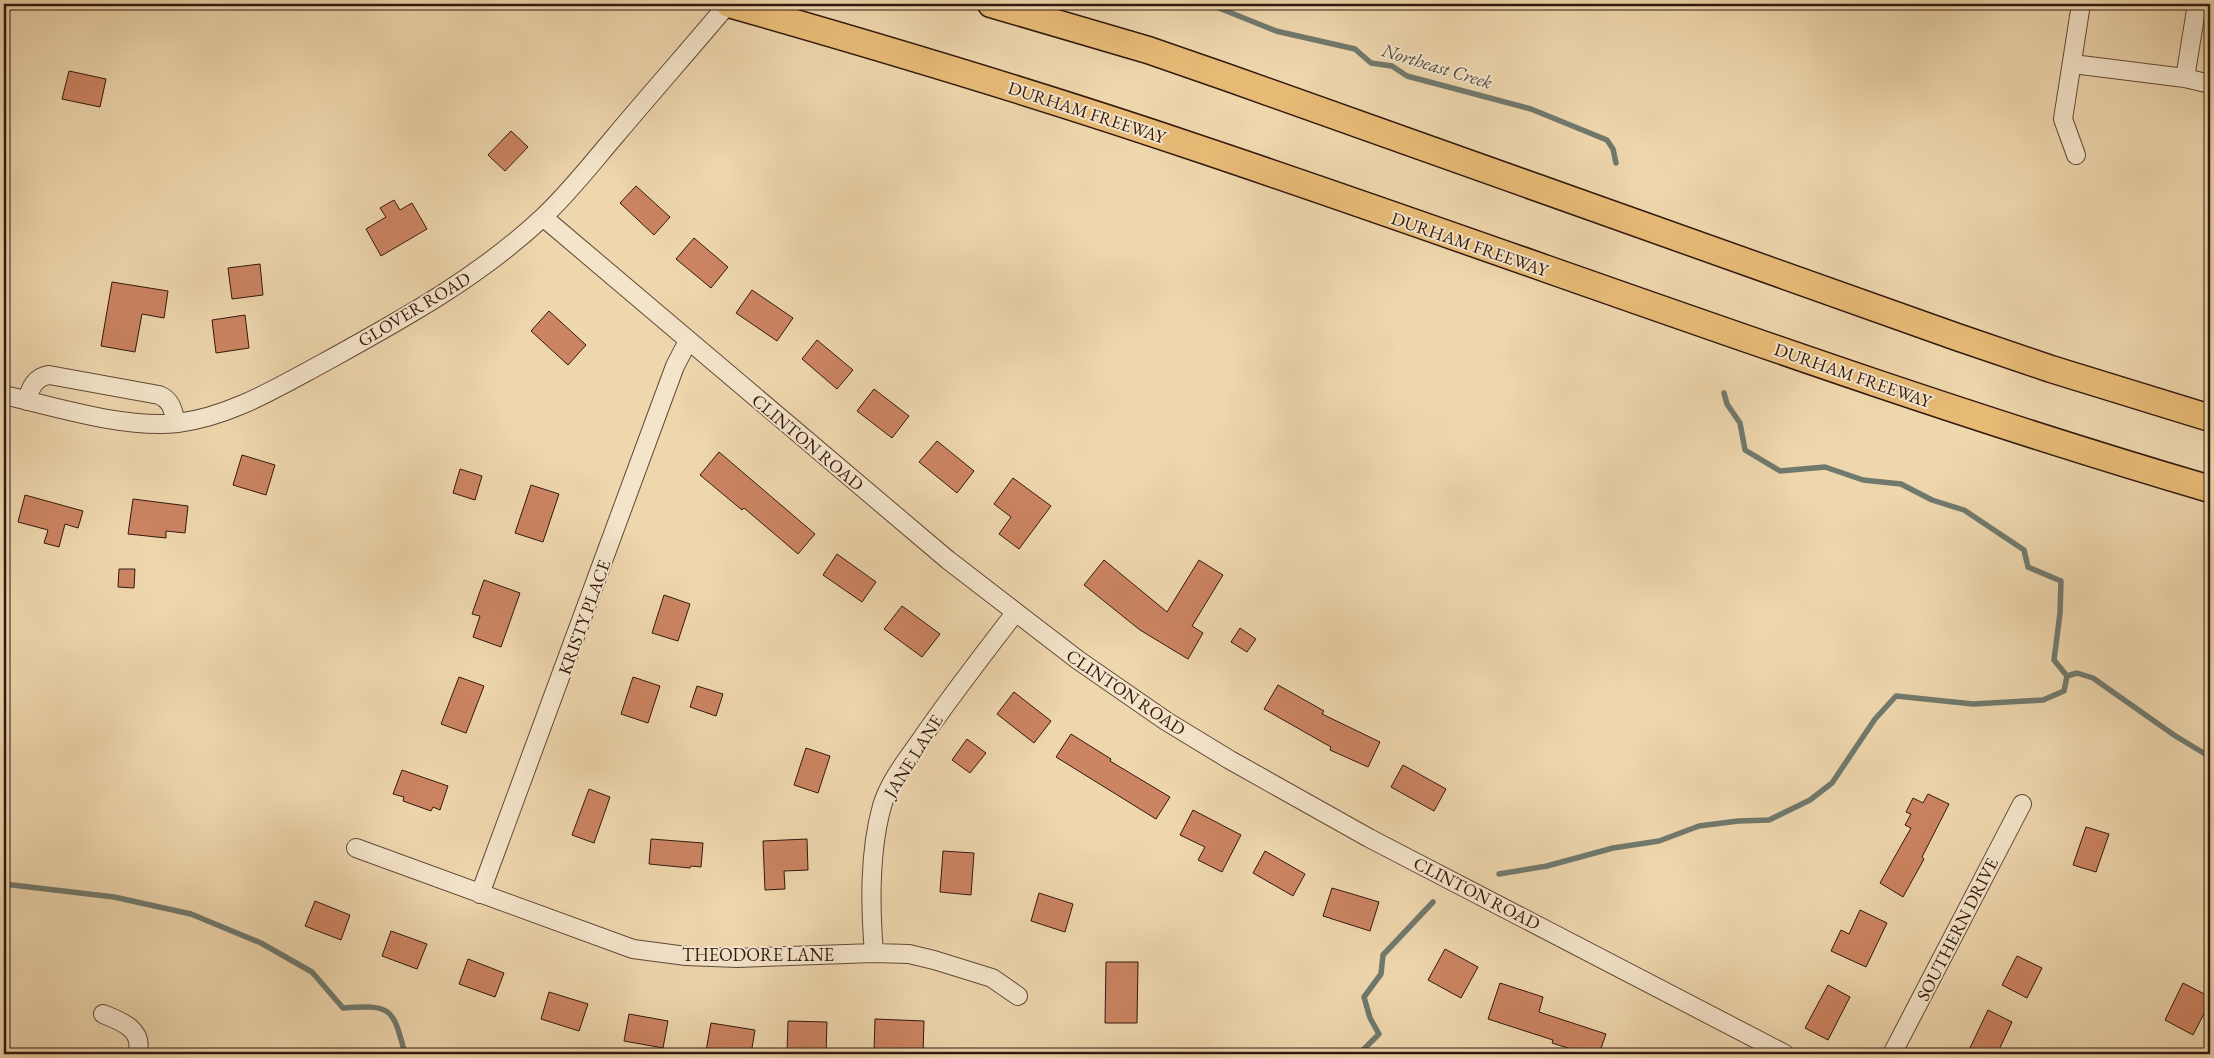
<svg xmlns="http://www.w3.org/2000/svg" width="2214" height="1058" font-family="'EB Garamond',serif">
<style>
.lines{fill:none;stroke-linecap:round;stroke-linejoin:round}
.stream{stroke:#70796d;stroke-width:5.5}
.building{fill:#cc8462;stroke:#32180e}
.minor-casing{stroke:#614836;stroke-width:20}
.highway-casing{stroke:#32180e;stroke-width:29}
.minor{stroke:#f4e4ca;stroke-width:18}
.highway{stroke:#e7bb76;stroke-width:26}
.labels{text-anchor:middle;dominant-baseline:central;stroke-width:4;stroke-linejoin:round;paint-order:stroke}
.street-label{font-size:18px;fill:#32180e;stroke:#f4e4ca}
.water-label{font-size:19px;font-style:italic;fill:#51483d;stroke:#f4e4ca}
</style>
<rect width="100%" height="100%" fill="#eed6ad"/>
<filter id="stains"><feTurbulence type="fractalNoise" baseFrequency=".004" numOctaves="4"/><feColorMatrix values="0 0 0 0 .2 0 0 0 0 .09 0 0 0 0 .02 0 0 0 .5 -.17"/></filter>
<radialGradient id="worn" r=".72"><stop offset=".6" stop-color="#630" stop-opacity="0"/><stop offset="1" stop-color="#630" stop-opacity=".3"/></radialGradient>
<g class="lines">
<path class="stream" d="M1209,4l67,27 79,18 16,14 21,3 15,10 124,33 76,31 6,9 3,14
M1724,393l3,11 13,19 5,27 35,21 45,-4 38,13 38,4 31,16 32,10 60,40 4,17 33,14 -1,32 -6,47 13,16
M2067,676l10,-3 16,5 81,57 36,22
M1499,874l48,-8 66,-18 46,-7 40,-15 39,-5 31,-1 41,-20 22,-17 43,-64 21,-23 77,8 70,-4 21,-9 3,-15
M4,884l110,13 77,17 70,29 51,29 31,36c50,-4 50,1 62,46
M1359,1054l20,-20 -9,-16 -6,-21 17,-23 2,-19 50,-53"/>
</g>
<path class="building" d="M69,71l37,8 -6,28 -38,-8z
M511,131l17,16 -23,24 -17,-16z
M636,186l34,31 -16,18 -34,-32z
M394,200l6,10 12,-7 15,26 -46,27 -15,-27 20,-12 -6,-9z
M694,238l34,29 -17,21 -35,-29z
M260,264l3,31 -31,4 -4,-31z
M112,282l56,9 -4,27 -22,-4 -7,38 -34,-6z
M752,290l41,28 -16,23 -41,-28z
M549,311l37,34 -18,20 -37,-34z
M245,315l4,33 -33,5 -4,-33z
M817,340l36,30 -16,19 -35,-30z
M874,389l35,27 -17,22 -35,-27z
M937,441l37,30 -17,22 -38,-31z
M719,452l96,82 -17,20 -54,-46 -2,2 -42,-35z
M242,455l33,10 -9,30 -33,-10z
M460,469l22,7 -7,24 -22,-7z
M1013,478l38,28 -32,43 -20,-15 12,-17 -17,-13z
M531,485l28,9 -16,48 -28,-9z
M25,495l58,16 -5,17 -13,-4 -6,23 -15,-4 4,-13 -30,-8z
M133,499l55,7 -3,27 -19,-2v7l-38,-4z
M837,554l39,28 -14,20 -39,-27z
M1104,560l63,52 32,-52 24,15 -31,51 11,7 -15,26 -48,-29 -56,-45z
M119,569h16l-1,19 -16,-1z
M484,580l36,13 -19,54 -28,-10 7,-21 -8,-2z
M664,595l26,9 -12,37 -26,-8z
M902,606l38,28 -18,23 -38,-28z
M1240,628l16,11 -9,13 -16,-10z
M459,677l25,9 -18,47 -25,-9z
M633,677l27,9 -12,37 -27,-9z
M1278,685l46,26 -2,3 58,28 -12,25 -38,-17 1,-3 -67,-38z
M697,686l26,8 -7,22 -26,-9z
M1014,692l37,29 -17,22 -37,-29z
M1071,734l40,25 -1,2 60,36 -14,22 -100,-62z
M967,739l19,14 -16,20 -18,-13z
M806,748l24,8 -12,37 -24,-8z
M1403,765l43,24 -12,22 -43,-24z
M402,770l46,16 -8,24 -7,-3 -2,4 -28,-10 1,-4 -11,-3z
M589,789l21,8 -16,46 -22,-8z
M1928,794l21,10 -27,53 2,2 -21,38 -23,-14 31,-55 -6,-3 6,-11 -5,-2 7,-14 10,5z
M1193,810l48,25 -19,37 -24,-12 7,-13 -25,-12z
M2086,827l23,7 -13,38 -23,-7z
M651,839l52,4 -2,24 -10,-1 -1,2 -41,-4z
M807,839l1,31 -24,1 1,18 -20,1 -2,-49z
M943,851l31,2 -3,42 -31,-3z
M1265,851l40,23 -12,22 -40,-23z
M1332,888l47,14 -9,29 -47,-15z
M1039,893l34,11 -8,28 -34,-11z
M315,901l35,14 -9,25 -36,-14z
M1860,910l27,13 -21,44 -35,-16 10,-21 8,4z
M391,931l36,13 -10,25 -35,-13z
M1445,949l33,18 -17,31 -33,-18z
M2017,956l25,12 -15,30 -25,-13z
M468,959l36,14 -9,24 -36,-13z
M1106,962h32l-1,61h-32z
M1500,983l43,14 -4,15 67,22 -7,20h-12l-35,-11 1,-3 -65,-21z
M2183,983l27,14v5l-17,33 -28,-15z
M1828,985l22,12 -22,43 -23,-12z
M549,992l39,12 -9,27 -38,-12z
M1988,1010l24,12 -15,32h-20l-8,-4z
M629,1014l39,7 -5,27 -39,-7z
M875,1019l49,2 -1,32 -49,-1z
M788,1021l39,1 -1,32h-39z
M711,1023l44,7 -4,24h-26l-19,-3z"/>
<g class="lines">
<defs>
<path id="minor" d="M2073,64l112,14 25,6
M2185,78l12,-74
M2076,155l-13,-36 18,-115
M543,217l405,343 130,100 88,61 64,39 139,78 416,216
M4,395c51,12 122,34 174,28 54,-7 100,-36 147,-61 76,-42 153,-84 217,-144 27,-25 50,-55 74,-83 37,-44 75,-87 112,-131
M27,401c3,-13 8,-24 22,-26l110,20c13,5 14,16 17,28
M356,848l277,101 53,7 51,2 137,-5 35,1 25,6 58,18 26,18
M480,894l195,-528 13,-25
M874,953c-4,-48 -5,-100 8,-147 7,-24 24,-45 38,-65 30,-44 63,-86 95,-128
M103,1014c18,7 42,16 34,40
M1892,1054l130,-250"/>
<path id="highway" d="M729,4c158,45 315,92 471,145 337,113 669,240 1010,340
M991,4l157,46 78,27 731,260 94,32 159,49"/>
</defs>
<use href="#minor" class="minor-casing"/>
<use href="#highway" class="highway-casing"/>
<use href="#minor" class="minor"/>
<use href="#highway" class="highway"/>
</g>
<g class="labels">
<g class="street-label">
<text transform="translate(1087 112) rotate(18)">DURHAM FREEWAY</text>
<text transform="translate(1470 244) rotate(19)">DURHAM FREEWAY</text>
<text transform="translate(414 309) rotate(-31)">GLOVER ROAD</text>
<text transform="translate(1853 375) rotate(19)">DURHAM FREEWAY</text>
<text transform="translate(808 442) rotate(40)">CLINTON ROAD</text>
<text transform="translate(584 617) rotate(-70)">KRISTY PLACE</text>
<text transform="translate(1126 692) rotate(34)">CLINTON ROAD</text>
<text transform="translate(913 756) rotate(-58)">JANE LANE</text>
<text transform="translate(1477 893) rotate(27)">CLINTON ROAD</text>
<text transform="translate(1957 929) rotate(-63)">SOUTHERN DRIVE</text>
<text x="758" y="954">THEODORE LANE</text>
</g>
<g class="water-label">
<text transform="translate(1437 66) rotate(17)">Northeast Creek</text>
</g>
</g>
<rect width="2214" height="1058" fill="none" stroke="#eed6ad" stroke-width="20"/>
<rect x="5" y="5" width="2204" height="1048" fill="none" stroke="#32180e" stroke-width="2.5"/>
<rect x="10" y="10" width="2194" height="1038" fill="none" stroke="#32180e"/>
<rect width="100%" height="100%" filter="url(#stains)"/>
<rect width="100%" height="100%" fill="url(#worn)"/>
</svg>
